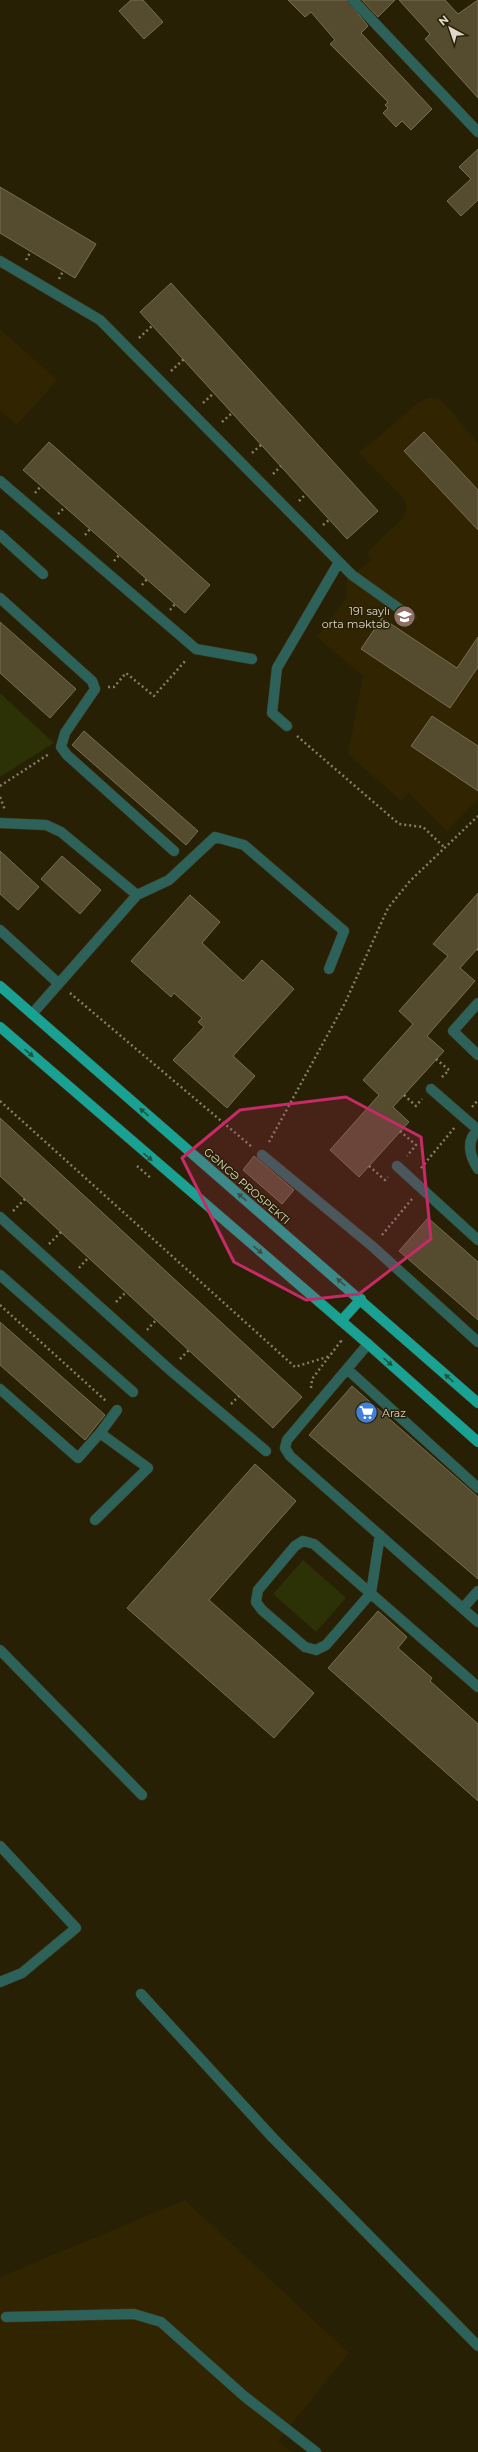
<svg xmlns="http://www.w3.org/2000/svg" width="478" height="2452" font-family="Montserrat,sans-serif">
<style>
.built{fill:#302500}
.green{fill:#2c3106}
.building{fill:#554b2f;stroke:#796e51}
.lines{fill:none;stroke-linecap:round;stroke-linejoin:round}
.minor-casing{stroke:#413a1f;stroke-width:11}
.major-casing{stroke:#413a1f;stroke-width:11}
.path{stroke:#847d67;stroke-width:2.5;stroke-dasharray:2 3;stroke-linecap:butt}
.minor{stroke:#2c625a;stroke-width:10}
.major{stroke:#19a293;stroke-width:10}
.oneway{fill:#22543d}
.marked{fill:#c52b66;fill-opacity:0.2;stroke:#c52b66;stroke-width:3;stroke-linejoin:round}
.labels{text-anchor:middle;dominant-baseline:central;stroke-width:3;stroke-linejoin:round;paint-order:stroke}
.poi-label{font-size:11px;fill:#ddd8c7;stroke:#282004;text-anchor:end}
.street-label{font-size:11px;fill:#ddd8c7;stroke:#282004}
</style>
<rect width="100%" height="100%" fill="#282004"/>
<path class="built" d="M0,329l57,51 -40,45 -17,-14z
M427,398h11l10,9 30,37v355l-31,32 -38,-38 -8,8 -53,-47 15,-78 -46,-39 30,-40v-18l25,-19 -5,-8 36,-34 4,-8 -2,-10 -46,-47 58,-49z
M185,2200l164,153 -71,88 14,11h-292v-175z"/>
<path class="green" d="M0,693l54,50 -54,34z
M303,1560l43,38 -30,34 -43,-38z"/>
<path class="building" d="M131,0h12l20,22 -19,17 -25,-28z
M288,0h59l21,26 -7,7 71,76 -21,21 -9,-9 -6,6 -13,-14 5,-5 -3,-3 3,-3 -58,-58 5,-4 -24,-28 -6,5z
M362,0h33l-17,17z
M399,0h46l13,14 20,-14v98l-53,-59 5,-5z
M478,149v51l-17,16 -14,-15 24,-22 -12,-12z
M0,187l96,57 -21,34 -75,-45z
M171,283l207,228 -31,28 -207,-227z
M424,432l54,58v40l-74,-79z
M49,442l161,143 -25,28 -162,-143z
M382,618l75,50 21,-31v30l-28,41 -89,-59z
M0,622l76,67 -26,29 -50,-45z
M432,716l46,30v45l-67,-45z
M84,731l114,100 -12,14 -114,-100z
M0,851l39,36 -21,23 -18,-16z
M62,856l39,34 -21,24 -39,-35z
M478,893v55l-18,20 15,13 -48,55 17,15 -51,56 16,15 -50,55 -29,-27 49,-55 -16,-15 50,-56 -14,-13 49,-55 -15,-12z
M190,895l30,27 -18,21 41,38 19,-21 32,29 -61,67 22,20 -28,32 -54,-48 31,-33 -6,-5 4,-4 -28,-25 -3,4 -40,-36z
M0,1118l302,279 -29,31 -273,-252z
M254,1156l40,34 -12,14 -39,-34z
M428,1218l50,44v58l-79,-69z
M0,1322l105,93 -20,25 -85,-75z
M352,1386l126,111v82l-169,-144z
M255,1464l41,37 -87,99 105,93 -40,45 -147,-130z
M378,1611l29,26 -9,11 34,30 -2,3 48,43v77l-150,-133z"/>
<g class="lines">
<defs>
<path id="minor" d="M353,0l125,132
M0,261l100,59 252,255 59,42
M0,481l196,168 56,10
M0,535l43,39
M0,598l92,83 3,8 -30,44 -4,14 6,8 107,96
M287,726l-15,-13 5,-45 62,-106
M0,823l46,2 15,7 76,63
M0,930l58,53
M478,1003l-25,28 25,24
M32,1014l105,-119 32,-15 46,-43 29,8 100,86 -15,38
M431,1089l46,40
M478,1129c-12,12 -9,26 0,40
M262,1155l110,91 106,96
M397,1166l81,74
M0,1217l170,153 96,81
M0,1275l133,117
M368,1344l-81,96 -2,8 5,8 188,166
M347,1369l131,119
M0,1389l78,69 22,-25 48,35 -53,52
M100,1433l17,-23
M380,1535l-9,58 -45,52 -10,5 -11,-3 -43,-37 -6,-8 2,-12 37,-44 8,-5 11,3 164,143
M463,1608l15,-17
M0,1650l142,145
M0,1846l76,82 -54,45 -22,9
M141,1994l132,144 205,208
M6,2317l128,-3 27,8 83,74 72,56"/>
<path id="major" d="M0,986l478,417
M0,1027l368,317 110,98
M341,1321l20,-22"/>
</defs>
<use href="#minor" class="minor-casing"/>
<use href="#major" class="major-casing"/>
<path class="path" d="M26,260l5,-9
M59,279l4,-8
M139,338l14,-13
M171,371l13,-12
M203,403l11,-10
M222,422l10,-9
M252,453l9,-8
M273,474l8,-8
M35,493l6,-7
M299,501l7,-7
M58,514l7,-7
M323,525l6,-5
M85,535l5,-6
M114,561l5,-6
M142,585l5,-6
M170,610l5,-6
M108,687h6l12,-14 28,23 32,-36
M297,736l102,88 24,3 22,21
M0,786l49,-32
M0,797l5,13
M477,949l1,1
M70,993l182,154
M436,1059l13,11 -9,9
M404,1095l12,11 6,-7
M0,1101l295,266 35,-11
M472,1107l6,-7
M400,1131l16,14 -9,11
M269,1142l76,-139 43,-95 22,-27 68,-65
M137,1166l15,13
M369,1166l16,14 3,-3
M421,1168l34,-41
M13,1211l12,-12
M382,1235l30,-36
M49,1244l12,-12
M79,1268l9,-10
M116,1302l10,-10
M0,1305l106,96
M147,1330l9,-10
M180,1359l9,-9
M311,1388l1,-9 29,-38 -2,-1
M231,1404l8,-8"/>
<use href="#minor" class="minor"/>
<use href="#major" class="major"/>
</g>
<defs><path id="oneway-solid" d="M-6-.8H1V-3.2L6.5 0L1 3.2V.8H-6Z"/></defs>
<g class="oneway">
<use href="#oneway-solid" transform="translate(29 1053) rotate(41)"/>
<use href="#oneway-solid" transform="translate(144 1112) rotate(-139)"/>
<use href="#oneway-solid" transform="translate(148 1157) rotate(41)"/>
<use href="#oneway-solid" transform="translate(242 1197) rotate(-139)"/>
<use href="#oneway-solid" transform="translate(258 1250) rotate(40)"/>
<use href="#oneway-solid" transform="translate(341 1282) rotate(-139)"/>
<use href="#oneway-solid" transform="translate(388 1362) rotate(42)"/>
<use href="#oneway-solid" transform="translate(449 1378) rotate(-138)"/>
</g>
<path class="marked" d="M346,1097l75,40 10,102 -72,55 -53,6 -72,-38 -52,-104 58,-48z"/>
<defs>
<symbol id="school-disc" viewBox="-11 -11 22 22"><circle r="9.5" fill="#8d6e63" stroke="#282004"/><path d="M0-5L7-2L0 1L-7-2ZM-4 1L0 2.5L4 1V4Q0 6-4 4Z" fill="#fff"/></symbol>
<symbol id="supermarket-disc" viewBox="-11 -11 22 22"><circle r="9.5" fill="#3f7fe0" stroke="#282004"/><path d="M-6-5.5h2.5l.6 2H6L4.5 2H-2.5L-4.4-4H-6ZM-1.5 3.2a1.3 1.3 0 1 0 .1 0ZM3 3.2a1.3 1.3 0 1 0 .1 0Z" fill="#fff"/></symbol>
</defs>
<g fill-rule="evenodd">
<use href="#school-disc" x="392" y="604" width="25" height="25"/>
<use href="#supermarket-disc" x="354" y="1400" width="25" height="25"/>
</g>
<g class="labels">
<g class="poi-label">
<text x="390" y="611">191 saylı<tspan x="390" dy="13">orta məktəb</tspan></text>
<text x="382" y="1413" text-anchor="start">Araz</text>
</g>
<g class="street-label">
<text transform="translate(247 1186) rotate(41)">GƏNCƏ PROSPEKTI</text>
</g>
</g>
<g transform="translate(450 28) rotate(320)" stroke="#282004" stroke-width="3" paint-order="stroke">
<path d="M0-3L7 15L0 10L-7 15Z" fill="#ddd8c7"/>
<text y="-6" font-size="11" font-weight="bold" text-anchor="middle" fill="#ddd8c7">N</text>
</g>
</svg>
